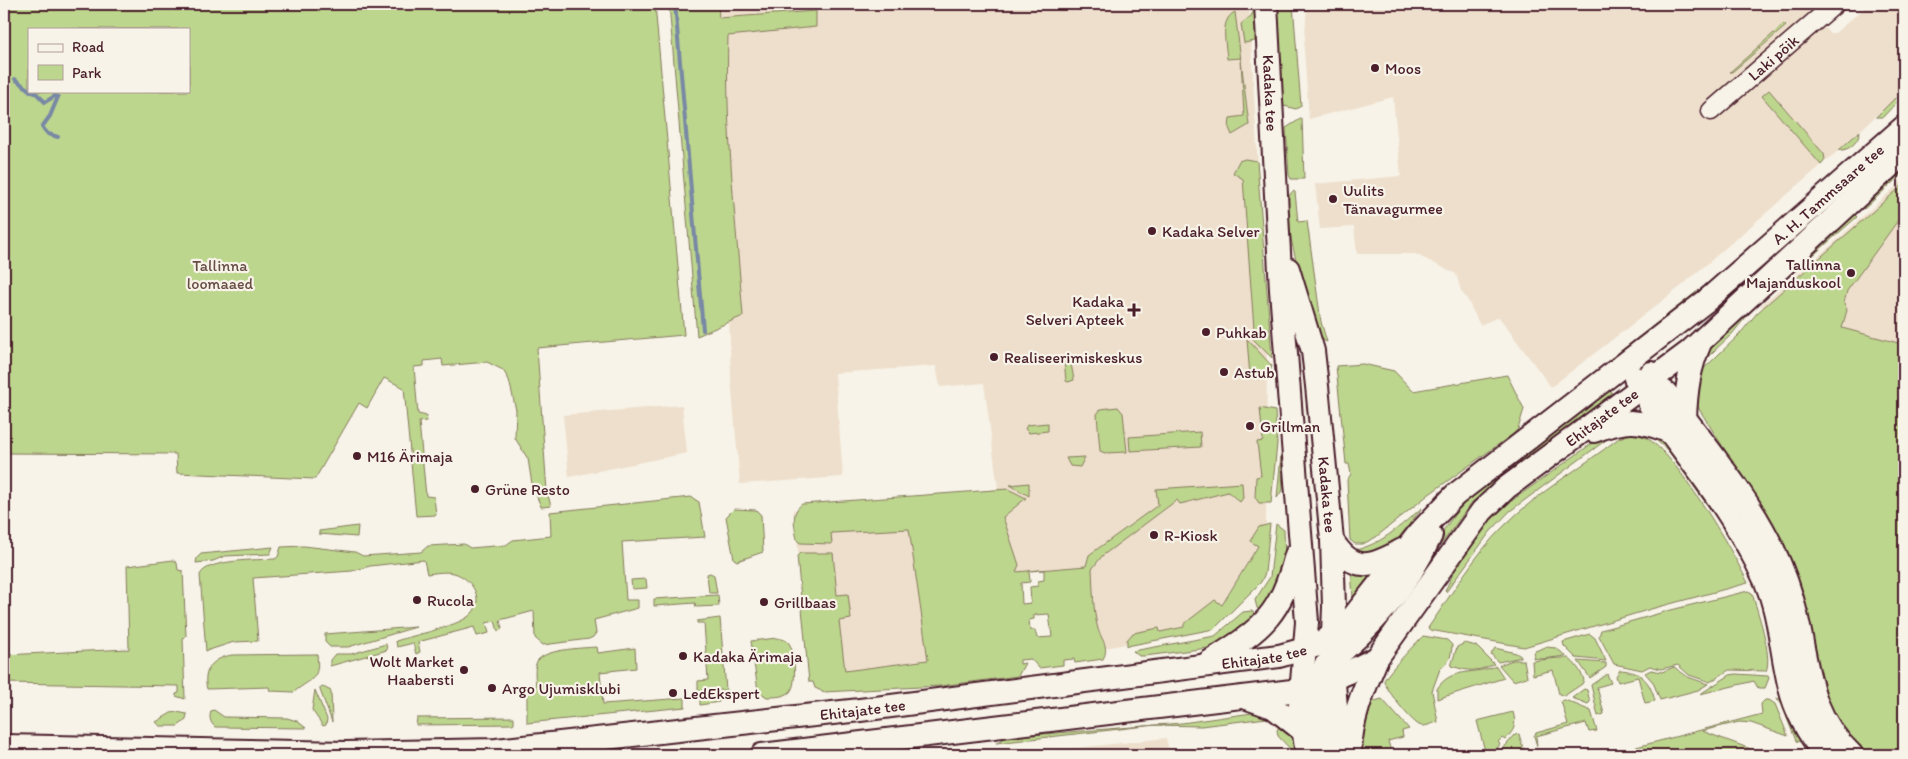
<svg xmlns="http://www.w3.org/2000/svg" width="1908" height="759" font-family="Itim,sans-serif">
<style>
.built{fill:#eedfcc}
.green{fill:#bdd68d;stroke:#847a5c;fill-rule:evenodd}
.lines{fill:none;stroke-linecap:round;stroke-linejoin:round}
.stream{stroke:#7888a5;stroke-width:4}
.minor-casing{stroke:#4a1f2b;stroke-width:21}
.major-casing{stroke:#4a1f2b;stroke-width:26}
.minor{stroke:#f7f3e8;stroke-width:18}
.major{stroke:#f7f3e8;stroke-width:22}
.poi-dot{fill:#4a1f2b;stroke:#f7f3e8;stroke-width:2}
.labels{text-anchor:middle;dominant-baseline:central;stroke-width:4.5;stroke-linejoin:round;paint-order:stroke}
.street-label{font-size:16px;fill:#4a1f2b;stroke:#f7f3e8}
.poi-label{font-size:16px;fill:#4a1f2b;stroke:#f7f3e8;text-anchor:start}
.park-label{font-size:16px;fill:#674d44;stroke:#f7f3e8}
</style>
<rect width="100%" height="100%" fill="#f7f3e8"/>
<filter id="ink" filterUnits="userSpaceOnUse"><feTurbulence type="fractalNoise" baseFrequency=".02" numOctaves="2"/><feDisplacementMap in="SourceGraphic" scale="10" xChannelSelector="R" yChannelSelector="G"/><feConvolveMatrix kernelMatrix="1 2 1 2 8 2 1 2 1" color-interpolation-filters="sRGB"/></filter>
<g filter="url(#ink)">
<path class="built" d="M718,4h531l18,326 -1,204 -59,93 -111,23 -10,-84 -70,6 4,88 -205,27 -22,-177 205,-21 -14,-106 -44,4 -4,-21 -101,7 8,104 -103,7 -9,-105 -10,-348z
M1307,4h512l-9,6 19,23h6l34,-29h35v86l-65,60 -160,138 -128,99 -52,-70 -19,8 -13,-26 -6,-8 -5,-17 -41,-20h-58l-3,-27 -34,2 -5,-45 86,-8 -8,-79 -84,22 -5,-69z
M1904,179v168l-144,-41 76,-65z
M682,405l5,48 -118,24 -6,-62z
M1166,738l4,17h-155z"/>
<path class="green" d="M4,4h651l29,331 -147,13 10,144 4,14 -10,1 -9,-23 -4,-25 -13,-21 1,-28 -7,-30 -6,-10 -16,-8 -44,4 -1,-7 -18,2v5l-10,1 4,47 9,2 -1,5 -7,1 7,74 8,1 2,18 -20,1 -12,-128 -20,-10 -17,30 -8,-5 -44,76 -138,-6 -1,-19 -172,-1zM29,29h160v62h-160z
M669,4h49l1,14 97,-7v16l-88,9c-3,93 8,187 15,280l-46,20z
M1257,4l-2,37 -11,2 -3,-19 10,-8z
M1276,4h17l8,102 -5,3 -12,-3 -2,-4z
M1799,4h23l-9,6 -8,-1z
M1235,12l14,113 -17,10 -3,-7 1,-10 14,-2 -3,-58 -14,1c-1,-16 -8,-39 8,-47z
M1784,24l2,2 -54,46h-2z
M1769,90l55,64 1,6 -4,5 -59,-69z
M1895,98l1,5 -13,14h-7z
M1302,118l2,61h-13l-2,-4 -3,-47z
M1860,131c-1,10 -10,20 -21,19z
M1245,159l12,2 15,197 -24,-24 6,-5 -11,-150 -10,-6 6,-12z
M1904,167v5l-40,37 -3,-3z
M1904,184v28l-57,79 -3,12 3,7 -5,18 60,16 2,-8v419c-41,0 -41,3 -67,-30l-92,-243 -46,-73 -4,-10 -1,-21 45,-43 18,-22z
M1293,191l2,1 3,30 9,-1 14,101 6,20 -6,-3c-8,-25 -48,-132 -28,-148z
M1853,213l4,4 -102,89 -23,28 -35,33 7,-15z
M1726,269l1,2 -115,93 -3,-4z
M1247,339l25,27 -4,10 -8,3 -10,-2z
M1070,358l4,22 -6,2 -2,-1 -2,-21z
M1363,364l31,7 19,20 94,-16 17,34 -6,20 -5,5 -85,61 -52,42 -13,7h-8l-5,-4 -3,-60 4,-6 -2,-10h-3l-10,-98z
M1609,388l6,9 -143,105 -104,143 -4,-3 98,-138z
M1118,407l5,6 4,39 -22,1 -5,-2 -3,-37 4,-5z
M1260,408l15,3 2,33 -6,59h-12l-4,-6 1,-20 5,-1 -4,-34 6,-1z
M1048,423v8l-19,2 -4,-4 2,-4z
M1200,432l1,15 -71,4 -1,-14z
M1614,434l-104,77 -20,21 -44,60 -1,-1 11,-24 27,-39 11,-12 20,-17 87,-62z
M1630,434c5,1 11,1 15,3 31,16 87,113 103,146l-97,26 -127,38 -94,-17 -2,-2c24,-34 46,-73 76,-102 34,-34 77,-58 115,-88z
M1654,438l10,3 66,92 23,46 -35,-59 -49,-68z
M1281,455l2,34 -6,9z
M1085,457l-5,10 -10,-1 -4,-8z
M1029,483v13l-19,-11z
M1242,483l1,15 -3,4 -12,-10 -48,12 -3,-4 -75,56 -10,13c1,19 1,42 6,60 3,10 12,18 5,30l-28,4 -1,-4 -11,1v5l-24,3 -8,-9 -11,1v4l5,-1 -7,13 -78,10 -116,6 -9,-4 -2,-6h-4l-12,-126 3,-3h33l4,42 11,-1 3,25 -12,2 6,50 83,-11 -19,-131 -78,4 1,11 -32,-1 -3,-3c-2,-13 -7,-27 5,-36l206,-15 18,9 -23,19 16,48 -3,7 70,-6 3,-11 69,-50 -2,-16zM1044,570v10l-6,1v5l-8,1 1,16 -9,1 -1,-21 9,-1 -1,-11zM1049,614l3,23 -15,1 -2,-8h-5l-1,-10 5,-1v-4z
M691,497l8,5 6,35 -83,5 4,58h12v8l-44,12 2,13 -3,4 -4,2 -46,6 -8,-7 -1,-27 -34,9 2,9 -4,2 -3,-10 -9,2 3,10 -12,3 -3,-9 -56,15 2,10 -4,2 -3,-11 -16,4 -1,-6c18,-6 59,-14 73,-25 18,-14 3,-38 -15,-43 -9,-2 -19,0 -27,1l-3,-14 -54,6 -18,5 -99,7 5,63 -24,1 -28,9 -6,-76c6,-16 59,-15 75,-16l3,-2 3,-10 23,-1 51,6 8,4 58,-4 7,-6 36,-2 6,4 36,-3 7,-5 38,-4 -1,-24z
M1422,508l-33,42 -8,6 -30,-5c31,-6 47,-24 71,-43z
M734,509l22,1 5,5 2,37 -26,9 -3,-2 -8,-42z
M1270,524l-5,49 -4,9 -47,47 -87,17v-6l6,-7 26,-5 1,4 24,-5v-3l31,-24 7,5 36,-59 -8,-5 9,-14z
M1276,524l8,6 1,34 -21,49 -7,-5 -2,-8 15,-23z
M358,526l-1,11 -38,-3v-3z
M273,547l-3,7 -45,2 -12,5 -17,2 1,-5 4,-4z
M173,560l4,3 1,7 5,1 3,65 -3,2 2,61 -9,-3v-2l3,-1v-7l-175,-3v-28l125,-6 -2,-83z
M1351,570l19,5 -17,23z
M710,573l4,2 3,18h-8l-2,-19z
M646,579l1,9 -15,1 -1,-9z
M1748,591l4,2c5,17 21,63 14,78l-37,-1 -19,12 -21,-7 -11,-10 -17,4 -11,-3 -8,4 -28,-6 -15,-28 2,-6 70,-20z
M718,595l1,11 -23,1 -1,-4 -41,3v-7z
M1252,611l7,8 -31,23 -20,6 -63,8h-6l-6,-5 82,-15 28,-24z
M720,618l6,72 -28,1v-10l10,-1 -4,-57h-7v-2z
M416,627l-68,20h-18l-5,-5v-8z
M1590,634l5,4 11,23 -30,-3 -12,-12 -1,-4z
M1423,636l24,4 5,5c-1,15 -3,16 -12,24l-8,22 6,31c-6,1 -14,6 -19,3 -9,-5 -32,-34 -35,-44 1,-6 32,-38 39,-45z
M777,638c5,1 11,2 13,7 5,10 7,40 0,47 -6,5 -15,5 -23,5l-9,-6 -7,-50z
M1465,643l11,3 18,18c-19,9 -25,7 -43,2l6,-19z
M386,644l1,6 -57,16v-6l5,-6h16z
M597,647l1,6 37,-5 1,20 -36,4 3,32 82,-6v9l-158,16v-31h9c0,-9 -2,-20 0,-28 3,-15 47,-16 61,-17z
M1546,647l10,1 10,8 -24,3 -9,-1 2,-7z
M1495,648l21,5 6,4 -24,5 -7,-8z
M317,654c3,26 -4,23 -23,38l-24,-1 -1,-4 -62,2c-5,-19 6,-31 25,-34z
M1558,658h10c8,6 12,12 16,22l-2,4 -18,12 -5,-2 -6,-24 -20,5 -1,-14z
M1513,660h11l3,17 -14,4 -14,-16z
M1578,661l28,2v4l-16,11z
M1496,666l8,12 -67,21v-10c13,-22 38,-14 59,-23z
M1674,667l14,10 20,7 -10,6 -38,10 -7,-18 -8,-9 6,-3 11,2z
M1620,670c21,1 30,11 35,31l-10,2 -7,-26 -20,5 -2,-6z
M1607,674l4,9 -14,4 7,27 -6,2 -7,-31z
M1736,674l32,2 1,2 -4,10h-7l-4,-7 -54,13 30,-19z
M323,687l8,4 1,31 -12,-32v-2z
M1584,689l3,1 3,12 -2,2 -16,-6z
M315,690l12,29 -1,6 -3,1 -11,-16z
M726,693l-7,9 -19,3v-10z
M1775,698l9,2 21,43 -9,-2 -15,-38z
M1382,699l27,30 -7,2 1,6 -15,4 4,14h-32l5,-33 6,-20z
M1565,700l26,11 6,20 -8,1 -3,-9 -50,13 1,10 -3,-10 2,-3 32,-9 -7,-23z
M1765,700h4l6,4 13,32 -37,-13 -12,-1 -37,9 65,24h-161l156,-41 -1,-10z
M214,710l10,7 63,1 10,3 9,7 -91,-1c-5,-5 -6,-9 -4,-16z
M177,712l10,2 -1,6 -8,6h-18l-4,-4 15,-9z
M1513,712c4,14 1,18 -8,28l-3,-2 -4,4 2,2 -7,11h-7l-9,-34z
M1252,713l23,4 -74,9 -46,-1 -159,18 11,-6 175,-14z
M514,717v7l-98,1 1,-7z
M1282,722l13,19 1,14 -18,-19 -1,-6z
M1519,734l6,21h-18l-2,-5 -5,2 15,-17z"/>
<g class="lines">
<path class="stream" d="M675,4l28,326
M15,79l14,11
M30,91l7,3 8,8 10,-6 3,1 -8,19 -8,11 6,7 10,3"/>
<defs>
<g id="minor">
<path id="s1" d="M1711,111l124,-107"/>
</g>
<g id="major">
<path id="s2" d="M1266,4l15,286 26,332 -7,84 7,49"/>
<path id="s3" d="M1288,269l25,82 4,35 15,154 2,67 -2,53 8,95"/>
<path d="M1651,373l-4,17 3,15c41,56 87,112 115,175 15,34 16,73 25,108 6,25 20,48 35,67"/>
<path d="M1635,378l22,9 9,6c37,50 80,100 107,156 10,21 18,43 23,65 13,55 12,100 56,141"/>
<path d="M1685,419c1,-28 4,-51 15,-76"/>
<path d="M1594,431c33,-12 44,-12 76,1"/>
<path d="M1332,540c21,34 40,27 70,10"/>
<path d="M1208,663c54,-35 71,-44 88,-108"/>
<path d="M1325,666c46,-38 81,-76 106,-131"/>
<path d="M1311,675l4,7 13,73"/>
<path d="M1247,698l26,9 29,23"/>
<path id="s4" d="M4,746l342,7 150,-3 364,-40 419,-54 40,-11 30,-23 70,-89 36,-38 251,-194 198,-174"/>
<path d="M1350,752c1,-34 14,-63 27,-94"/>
<path id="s5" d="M762,755l554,-67 61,-30 105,-147 24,-23 183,-136 215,-199"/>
</g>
</defs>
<use href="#minor" class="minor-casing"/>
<use href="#major" class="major-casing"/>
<use href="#minor" class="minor"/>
<use href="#major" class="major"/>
</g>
</g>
<g class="poi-dot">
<circle cx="1375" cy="68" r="5"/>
<circle cx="1333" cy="199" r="5"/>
<circle cx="1152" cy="231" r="5"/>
<circle cx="1851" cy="273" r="5"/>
<path d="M1131.5 302.5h5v5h5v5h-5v5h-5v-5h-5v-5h5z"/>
<circle cx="1206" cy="332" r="5"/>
<circle cx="994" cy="357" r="5"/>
<circle cx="1224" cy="372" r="5"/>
<circle cx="1250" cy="426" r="5"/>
<circle cx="357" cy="456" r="5"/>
<circle cx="475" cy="489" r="5"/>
<circle cx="1154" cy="535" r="5"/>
<circle cx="417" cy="600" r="5"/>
<circle cx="764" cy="602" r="5"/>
<circle cx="683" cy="656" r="5"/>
<circle cx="464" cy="670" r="5"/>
<circle cx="492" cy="688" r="5"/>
<circle cx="673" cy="693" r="5"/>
</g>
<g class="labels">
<g class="street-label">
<text stroke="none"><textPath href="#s1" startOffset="82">Laki põik</textPath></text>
<text stroke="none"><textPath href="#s2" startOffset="89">Kadaka tee</textPath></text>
<text stroke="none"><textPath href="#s4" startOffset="2005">A. H. Tammsaare tee</textPath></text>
<text stroke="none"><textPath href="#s5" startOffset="959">Ehitajate tee</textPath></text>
<text stroke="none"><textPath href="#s3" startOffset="230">Kadaka tee</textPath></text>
<text stroke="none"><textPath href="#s4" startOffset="1266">Ehitajate tee</textPath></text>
<text stroke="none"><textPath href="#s4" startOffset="861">Ehitajate tee</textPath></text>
</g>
<g class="poi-label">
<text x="1385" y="68">Moos</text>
<text x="1343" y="190">Uulits<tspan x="1343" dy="18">Tänavagurmee</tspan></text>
<text x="1162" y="231">Kadaka Selver</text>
<text x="1841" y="264" text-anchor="end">Tallinna<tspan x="1841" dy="18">Majanduskool</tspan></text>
<text x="1124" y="301" text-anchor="end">Kadaka<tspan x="1124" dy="18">Selveri Apteek</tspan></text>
<text x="1216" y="332">Puhkab</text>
<text x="1004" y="357">Realiseerimiskeskus</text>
<text x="1234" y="372">Astub</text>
<text x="1260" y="426">Grillman</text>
<text x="367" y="456">M16 Ärimaja</text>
<text x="485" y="489">Grüne Resto</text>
<text x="1164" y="535">R-Kiosk</text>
<text x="427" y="600">Rucola</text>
<text x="774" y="602">Grillbaas</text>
<text x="693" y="656">Kadaka Ärimaja</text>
<text x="454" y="661" text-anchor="end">Wolt Market<tspan x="454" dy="18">Haabersti</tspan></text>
<text x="502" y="688">Argo Ujumisklubi</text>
<text x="683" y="693">LedEkspert</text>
</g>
<g class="park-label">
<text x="220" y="265">Tallinna<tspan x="220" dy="18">loomaaed</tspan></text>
</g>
</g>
<rect width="1908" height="759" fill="none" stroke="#f7f3e8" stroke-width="20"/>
<rect x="10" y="10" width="1888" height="739" fill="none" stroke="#4a1f2b" stroke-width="2" filter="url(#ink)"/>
<rect x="28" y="28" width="162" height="65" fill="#f7f3e8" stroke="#b29e9c"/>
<rect x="38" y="44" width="25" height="8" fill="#f7f3e8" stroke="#b29e9c"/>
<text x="72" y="52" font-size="15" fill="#4a1f2b">Road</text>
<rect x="38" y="65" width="25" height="15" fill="#bdd68d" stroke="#b29e9c"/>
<text x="72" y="78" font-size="15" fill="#4a1f2b">Park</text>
</svg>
